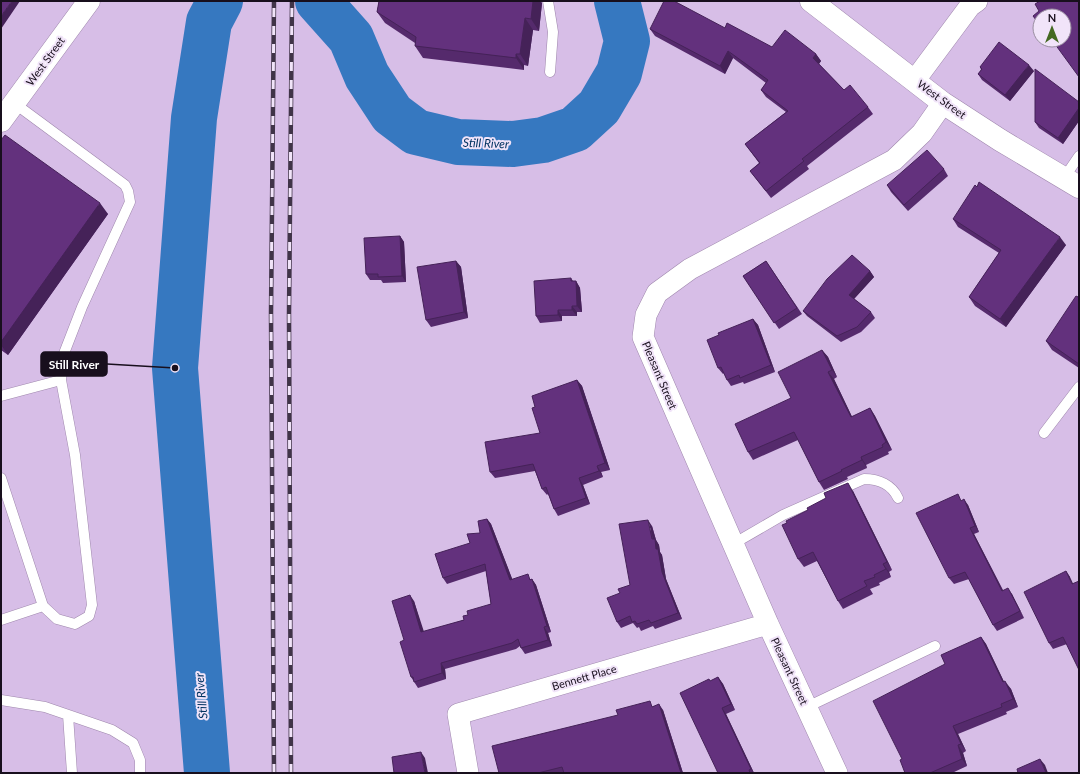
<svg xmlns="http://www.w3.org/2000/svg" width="1080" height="774" font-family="Lato,sans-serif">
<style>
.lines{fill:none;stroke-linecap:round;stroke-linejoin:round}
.river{stroke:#3678c0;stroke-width:46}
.lane-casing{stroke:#9f87ad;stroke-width:11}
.street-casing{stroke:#9f87ad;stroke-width:22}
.primary-casing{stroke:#9f87ad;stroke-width:23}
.lane{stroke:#fff;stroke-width:10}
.street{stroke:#fff;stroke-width:21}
.primary{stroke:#fff;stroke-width:22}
.rail-casing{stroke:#403448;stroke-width:4.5}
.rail{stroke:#f1e4f9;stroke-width:3;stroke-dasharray:9;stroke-linecap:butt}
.wall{fill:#552a6c}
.shaded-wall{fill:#452258}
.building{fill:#63317d;stroke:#452258}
.labels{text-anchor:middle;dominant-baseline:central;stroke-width:4;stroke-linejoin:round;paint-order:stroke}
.street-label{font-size:11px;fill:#180f1d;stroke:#f1e4f9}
.water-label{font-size:12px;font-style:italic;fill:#003260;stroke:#f1e4f9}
.leader{fill:none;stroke:#180f1d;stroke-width:1.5}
.callout-dot{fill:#180f1d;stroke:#f1e4f9;stroke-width:1.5}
.callout{fill:#180f1d;stroke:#180f1d;stroke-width:1.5}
.callout-label{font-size:12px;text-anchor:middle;font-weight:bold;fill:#fff}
</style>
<rect width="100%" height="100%" fill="#d7bee7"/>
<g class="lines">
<path class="river" d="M318,1l33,37 16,38 25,38 24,18 42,10 55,2 30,-4 32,-11 24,-22 20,-34 8,-32 -10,-40
M207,773l-32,-405 19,-250 15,-96 11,-21"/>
<defs>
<path id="lane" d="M548,1l5,31 -3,40
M14,103l111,82 3,6 2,11 -48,105 -19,49 -2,24 14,75 17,150 -3,11 -14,8 -18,-5 -14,-13
M1064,178l15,-22
M1,396l60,-16
M1044,433l35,-46
M1,478l42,128 -42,14
M733,544l50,-29 81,-36c15,0 28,6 34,19
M1,700l44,7 67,23 21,13 7,17v13
M807,707l128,-61
M68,715l4,58"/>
<path id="street" d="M915,80l55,-74 7,-5
M468,773l-10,-59 310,-90
M837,773l-69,-149 -125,-287 3,-22 11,-22 33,-24 204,-109 28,-27 21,-30"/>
<path id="primary" d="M811,1l132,102 57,37 79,47
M1,121l88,-120"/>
</defs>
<use href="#lane" class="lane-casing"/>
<use href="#street" class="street-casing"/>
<use href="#primary" class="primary-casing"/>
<use href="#lane" class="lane"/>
<use href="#street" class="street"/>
<use href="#primary" class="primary"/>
<defs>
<path id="rail" d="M274,773l-3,-459 3,-313
M291,773l-2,-459 3,-313"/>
</defs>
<use href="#rail" class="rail-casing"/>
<use href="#rail" class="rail"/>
</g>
<path class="wall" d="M379,1h161l2,2 -3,28 -6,-1 -5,36 -4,-1v5l-101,-12 -8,-12v-3l-30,-20 -8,-11z
M725,28l47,19 44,7 5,7 -2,3 25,26 24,17 5,7 -66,52 2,3 -38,29 -21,-27 9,-8 -14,-19 41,-32 -20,-15 -5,-7 5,-7 -33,-25 -8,16 -70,-38 -5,-7z
M980,67l54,4 -24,30 -28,-21 -4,-6 3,-4z
M1079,102v19l-16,23 -24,-16 -4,-6z
M1,140l107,74 -100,141 -7,-5z
M944,169l4,7 -40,35 -17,-19 -4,-7z
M953,219l113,26 -60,82 -31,-21 -6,-9 30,-44 -41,-26z
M400,236l4,6 2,40 -23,1 -2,-3h-11l-4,-6z
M456,261l5,6 7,51 -37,9 -5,-7z
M766,261l36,53 -23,15 -36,-53z
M870,271l4,6 -20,22 17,13 4,6 -14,14 -20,10 -34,-26 -4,-5z
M571,278l2,3h3l4,7 2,24h-5v4h-15v5l-22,2 -4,-7z
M1079,295v73l-27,-18 -6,-9z
M753,319l5,6 17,47 -31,12 -1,-2 -12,4 -4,-6 -3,-7 -1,1 -5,-6 1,-33z
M822,350l6,7 9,20 -3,2 18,38 18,-9 5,8 17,34 -4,2 1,2 -23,11 1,3 -20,9 1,2 -24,11 -5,-8 -21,-42 -45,20 -5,-8 43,-54z
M577,380l5,6 28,84 -9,2 2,5 -20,8 7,19 -32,12 -4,-7 -6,-15 -1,1 -5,-6 -7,-18 -40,7 -5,-6 50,-39 -5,-26z
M853,491l39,79 -3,2 2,5 -12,6 1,2 -10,4 3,5 -30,15 -5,-8 -21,-40 -13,6 -6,-8 -11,-36z
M962,500l6,5 11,27 -5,2 29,56 9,4 12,24 -27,13 -4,-6 -24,-46 -15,5 -5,-6z
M487,519l4,5 21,55h20l4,6 15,47 -3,1 4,13 -27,8 -4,-6 -1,-2 -4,3 -71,20 1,10 -28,9 -7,-11 -7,-37 10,-39 9,31 41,-12 4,-5 23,-11 -5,-33 -39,13 -4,-6 27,-35 10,-10z
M652,526l4,14 3,5 1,7 2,3 4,24 16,40 -27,10 -2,-3 -12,5 -2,-4 -2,1 -4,-5 -12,5 -4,-6z
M1066,571l4,6 -3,67 -14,5 -4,-6z
M981,637l5,7 18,38 7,7 7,18 -12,5 1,2 -49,20 8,17 -3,2 4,13 -15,7h-47l-3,-14 43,-95z
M718,677l5,7 12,26 -9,4 28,59h-36l-7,-92z
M654,706l9,4 20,63h-184z"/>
<path class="shaded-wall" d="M12,1h8l-19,28v-13z
M533,1h7l2,2 -3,28 -8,-12z
M525,18l8,12 -5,36 -8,-12z
M728,51l5,7 -8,16 -5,-8z
M516,54l8,11v5l-8,-12z
M816,54l5,7 -3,4 -5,-7z
M1029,65l5,6 -24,30 -5,-6z
M1079,108v13l-16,23 -5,-6z
M100,203l8,11 -100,141 -7,-10v-3z
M400,236l4,6 2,40 -4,-6z
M1060,237l6,8 -60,82 -6,-8z
M456,261l5,6 7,51 -4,-6z
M870,271l4,6 -21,23 -4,-5z
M576,281l4,7 2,24 -5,-6z
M572,306l5,6v4l-5,-6z
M558,310l4,6v5l-4,-6z
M753,319l5,6 17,47 -4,-7z
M822,350l6,7 9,20 -5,-7z
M828,372l6,7 22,46 -5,-8z
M577,380l5,6 28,84 -5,-7z
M870,408l5,8 17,34 -6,-8z
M861,457l5,8 1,3 -5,-8z
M597,466l4,6 2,5 -4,-6z
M579,478l4,7 7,19 -4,-6z
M848,483l5,8 39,79 -5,-8z
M964,499l4,6 11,27 -4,-6z
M487,519l4,5 24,62 -5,-6z
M648,520l4,6 4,14 3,5 1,7 2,3 4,24 16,40 -4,-6 -16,-41z
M970,528l4,6 32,63 -4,-6z
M883,564l6,8 2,5 -5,-8z
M1066,571l4,6 6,13 -4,-6z
M532,579l4,6 15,47 -4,-6z
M1008,588l4,6 12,24 -4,-7z
M410,595l4,6 12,37 -5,-6z
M544,627l4,6 4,13 -4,-6z
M981,637l5,7 22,46 -5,-8z
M441,663l4,6 1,10 -4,-6z
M718,677l5,7 12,26 -4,-6z
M1005,681l6,8 7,18 -5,-8z
M659,704l4,6 20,63h-2z
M722,708l4,6 28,59 -3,-4z
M953,726l5,8 8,17 -5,-7z
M958,745l5,8 4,13 -5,-7z
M421,752l4,6 3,15h-3z
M1040,759l5,6 3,8h-2z"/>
<path class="building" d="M1,1h11l-11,15z
M379,1h154l-2,18 -6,-1 -5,36h-4v4l-101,-12 1,-9 -39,-25z
M664,1h10l51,27 2,-5 45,24 13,-17 31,24 -3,4 31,32 6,-5 18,22 -66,52 2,2 -38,30 -16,-20 10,-8 -15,-19 43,-33 -27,-21 7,-10 -40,-29 -8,15 -70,-37z
M1040,1h39v76l-27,-37h12v-24h-24v9l-7,-9 6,-5 -4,-7z
M999,42l30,23 -24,30 -27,-21 4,-5 -2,-2z
M1035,69l44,33v6l-21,30 -23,-16z
M5,135l95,68 -99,139v-202z
M927,150l17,19 -40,36 -17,-20z
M979,182l81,55 -60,82 -31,-22 32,-47 -48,-31 22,-34 2,2z
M400,236l2,40 -24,1v-3h-12l-2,-36z
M852,255l18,16 -21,24 22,17 -14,15 -20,9 -34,-25 24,-32z
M456,261l8,51 -38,8 -9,-53z
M766,261l31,47 -23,15 -31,-47z
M571,278v3h5l1,25h-5v4h-14v5l-22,1 -2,-35z
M1079,295v69l-33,-23 30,-45 2,1z
M753,319l18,46 -31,13 -1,-3 -12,5 -6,-13 -3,1 -11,-28 12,-5 -1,-2z
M822,350l10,20 -4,2 23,45 19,-9 16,34 -4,3 1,2 -22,10 1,3 -21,10 1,1 -23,11 -25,-50 -46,20 -13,-28 56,-26 -13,-26z
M577,380l28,83 -8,3 2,5 -20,7 7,20 -32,11 -8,-22 -4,2 -9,-25 -43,8 -5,-30 55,-9 -8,-25 3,-1 -3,-11z
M848,483l39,79 -4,2 3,5 -12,6 1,2 -11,4 3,5 -29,15 -25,-49 -15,7 -16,-34 5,-2 -1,-2 22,-11 -1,-2 19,-10 -2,-5z
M958,494l3,7 3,-2 11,27 -5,2 32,63 6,-3 12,23 -27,14 -28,-53 -16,6 -33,-65z
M487,519l23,61 18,-6 2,6 2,-1 15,47 -3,1 4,13 -27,8 -3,-9 -6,4 -71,20 1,10 -28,9 -1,-5h-2l-11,-35 4,-2 -12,-39 18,-6 11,37 43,-12 -1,-4 5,-1 -1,-4 24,-7 -6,-40 -42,14 -8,-24 35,-11 -3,-9 13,-1 -2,-12z
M648,520l4,19h3l1,10h2l4,23 16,41 -27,10 -2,-3 -12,4 -2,-3 -3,1 -2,-6 -13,6 -10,-24 13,-5 -2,-4 12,-4 -11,-61z
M1066,571l6,13 7,-3v89l-16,-33 -14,6 -25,-51z
M981,637l22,45 2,-1 8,18 -12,5 1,3 -49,19 8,18 -3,1 4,14 -32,14h-25l-5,-13 2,-1 -29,-58 72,-37 -4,-9z
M718,677l13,27 -9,4 29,61 -2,1 1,3h-32l-38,-80 29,-14 1,2z
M650,701l2,6 7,-3 22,69h-117l-2,-6 -24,6h-39l-7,-27 126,-31 -2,-5z
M421,752l4,21h-31l-2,-16z
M1040,759l6,14h-28l-1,-4z"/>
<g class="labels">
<g class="street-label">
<text transform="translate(45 61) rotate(-54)">West Street</text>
<text transform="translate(942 99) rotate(36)">West Street</text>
<text transform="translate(660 375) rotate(67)">Pleasant Street</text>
<text transform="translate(790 671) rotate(65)">Pleasant Street</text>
<text transform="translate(584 677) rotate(-16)">Bennett Place</text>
</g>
<g class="water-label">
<text transform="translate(486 143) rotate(2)">Still River</text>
<text transform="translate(201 696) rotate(-95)">Still River</text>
</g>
</g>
<path class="leader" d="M175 368L107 364"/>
<circle class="callout-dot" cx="175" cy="368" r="4"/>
<rect class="callout" x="41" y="352" width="66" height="24" rx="4"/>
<g class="callout-label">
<text x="74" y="369">Still River</text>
</g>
<rect width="1080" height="774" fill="none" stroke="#180f1d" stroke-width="4"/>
<g transform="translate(1052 28)"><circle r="19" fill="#f1e4f9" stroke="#9a8fa1"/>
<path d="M0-3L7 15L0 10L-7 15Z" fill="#446922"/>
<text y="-6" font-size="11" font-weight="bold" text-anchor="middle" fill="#180f1d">N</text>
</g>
</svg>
